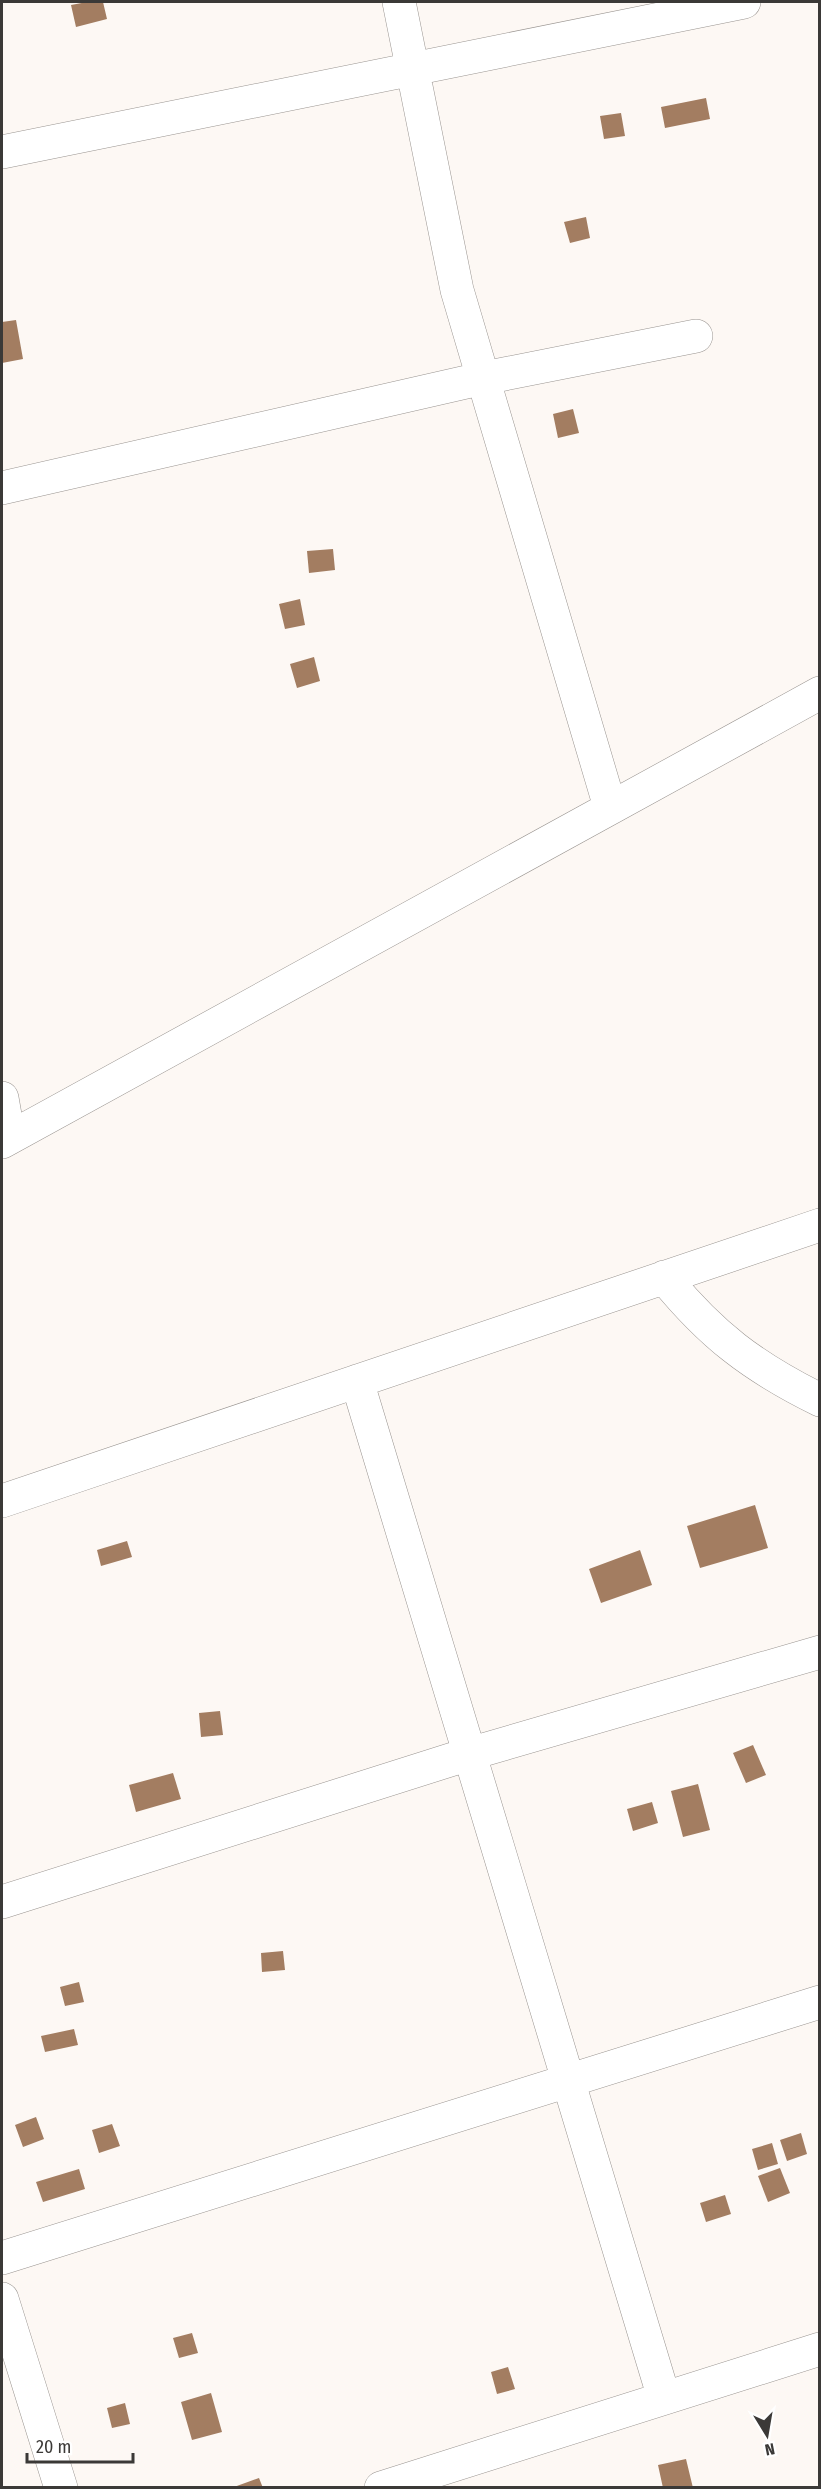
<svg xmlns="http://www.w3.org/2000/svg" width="821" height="2489" font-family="'Fira Sans Condensed',sans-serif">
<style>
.building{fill:#a37d61}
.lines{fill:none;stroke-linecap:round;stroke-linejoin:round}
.minor-casing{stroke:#999490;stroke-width:34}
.minor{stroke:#fff;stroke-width:33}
</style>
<rect width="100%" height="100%" fill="#fdf8f4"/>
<path class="building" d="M87,2h16l4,17 -31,8 -5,-22z
M706,98l4,21 -45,9 -4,-21z
M621,113l4,23 -21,3 -4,-23z
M586,217l4,21 -20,5 -6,-21z
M16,320l7,39 -21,4v-41z
M573,409l6,24 -21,5 -5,-24z
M333,549l2,21 -26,3 -2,-22z
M300,599l5,26 -20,4 -6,-25z
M314,657l6,24 -23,7 -7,-24z
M755,1505l13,43 -68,20 -13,-42z
M127,1541l5,16 -31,9 -4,-16z
M640,1550l12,35 -51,18 -12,-34z
M220,1711l3,24 -22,2 -2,-24z
M753,1745l13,30 -20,8 -13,-30z
M173,1773l8,26 -45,13 -7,-27z
M698,1784l12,46 -27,7 -12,-46z
M652,1802l6,21 -25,8 -6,-22z
M283,1951l2,19 -23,2 -1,-19z
M79,1982l5,20 -19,4 -5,-19z
M74,2029l4,16 -33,7 -4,-16z
M36,2117l8,22 -21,8 -8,-22z
M112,2124l8,22 -21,7 -7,-23z
M801,2133l6,21 -20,7 -7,-21z
M772,2143l6,21 -20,6 -6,-21z
M780,2168l10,25 -22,9 -10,-26z
M79,2169l6,20 -42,13 -7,-20z
M725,2195l6,19 -25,8 -6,-19z
M192,2333l6,20 -19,5 -6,-20z
M508,2367l7,22 -18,5 -6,-22z
M211,2393l11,39 -30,8 -11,-38z
M125,2403l5,21 -18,4 -5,-20z
M686,2459l7,29h-30l-5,-23z
M259,2478l4,10h-29v-1z"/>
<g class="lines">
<defs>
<path id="minor" d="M399,2l58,288 153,517
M2,152l742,-150
M2,488l482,-110 212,-42
M2,1098l7,40
M2,1142l818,-449
M664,1277c47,58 89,90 156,123
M357,1381l307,1017
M2,1501l818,-276
M2,1902l467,-148 351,-102
M2,2258l818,-256
M2,2299l59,189
M381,2488l439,-139"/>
</defs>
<use href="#minor" class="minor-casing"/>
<use href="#minor" class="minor"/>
</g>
<rect width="821" height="2489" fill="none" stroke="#3b3937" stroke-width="6"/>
<g transform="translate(767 2435) rotate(169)" stroke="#ffffff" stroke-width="4.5" paint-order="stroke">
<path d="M0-4.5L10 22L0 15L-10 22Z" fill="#3b3937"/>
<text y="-9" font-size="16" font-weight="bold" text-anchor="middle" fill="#3b3937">N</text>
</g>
<path d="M27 2453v9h106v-9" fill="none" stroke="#3b3937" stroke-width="3"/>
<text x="36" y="2453" font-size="18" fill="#3b3937" stroke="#ffffff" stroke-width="4.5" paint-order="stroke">20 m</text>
</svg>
